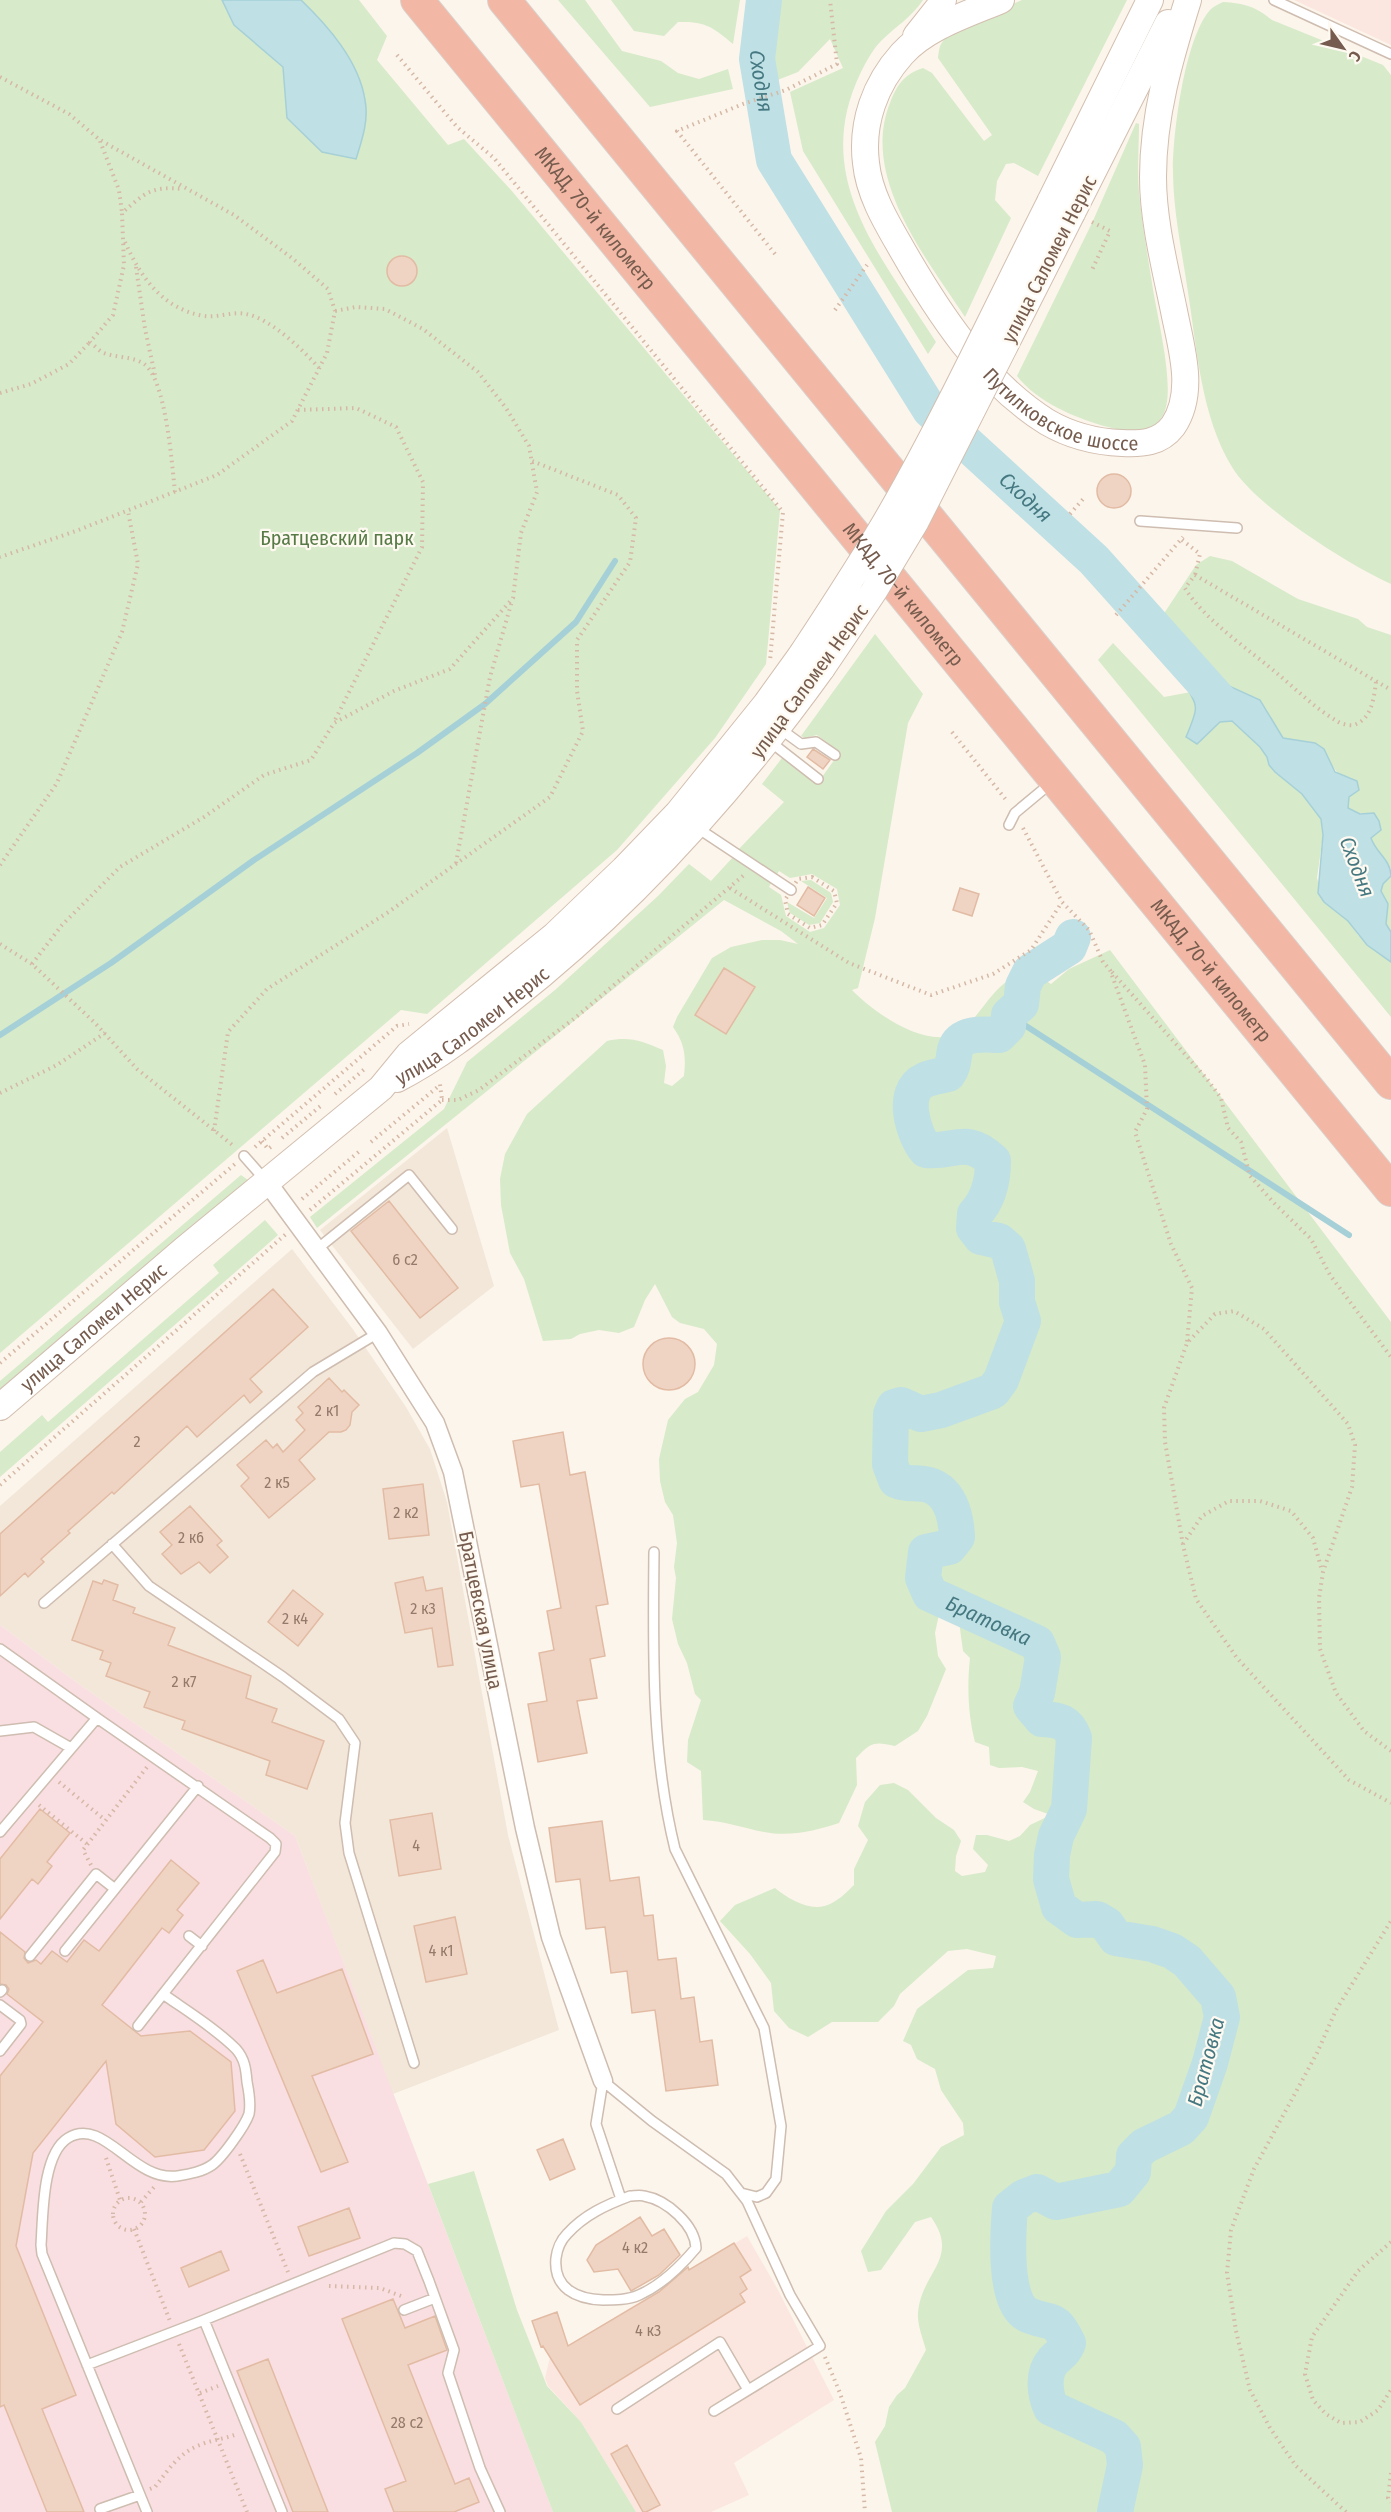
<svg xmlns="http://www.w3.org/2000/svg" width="1391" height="2512" font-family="'Fira Sans Condensed',sans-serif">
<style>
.residential{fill:#f3e7d9}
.commercial{fill:#fbe7df}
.medical{fill:#f9dee2}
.green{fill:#d7eac9}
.water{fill:#bfe0e5;stroke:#a6d0d7;stroke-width:1.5}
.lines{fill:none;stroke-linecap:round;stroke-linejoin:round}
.stream{stroke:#a6d0d7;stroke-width:6}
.river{stroke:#bfe0e5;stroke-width:36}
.building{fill:#f0d4c3;stroke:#e2bba4;stroke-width:1.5}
.lane-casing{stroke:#cebdb0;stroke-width:12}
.street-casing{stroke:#cebdb0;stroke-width:21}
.secondary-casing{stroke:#d3bfb0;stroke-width:28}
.highway-casing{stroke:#d9d1cd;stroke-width:34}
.path{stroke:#d6b8a6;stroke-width:4;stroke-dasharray:1.5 4.5;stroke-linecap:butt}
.lane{stroke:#fff;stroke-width:9}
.street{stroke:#fff;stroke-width:18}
.secondary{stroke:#fff;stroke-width:26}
.highway{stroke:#f3b8a5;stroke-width:32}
.secondary-bridge-casing{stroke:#d3bfb0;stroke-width:28;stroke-linecap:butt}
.secondary-bridge{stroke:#fff;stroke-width:26}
.labels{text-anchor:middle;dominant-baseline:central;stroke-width:4.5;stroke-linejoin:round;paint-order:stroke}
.number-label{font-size:16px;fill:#947a6b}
.street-label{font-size:20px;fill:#765c4e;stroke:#fef9f1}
.park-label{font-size:20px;fill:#567b46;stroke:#fef9f1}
.water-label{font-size:21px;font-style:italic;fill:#457881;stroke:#fef9f1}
</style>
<rect width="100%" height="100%" fill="#fcf5eb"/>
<path class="residential" d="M447,1128l47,158 -81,63 -93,-119z
M292,1249l60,79 54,79 24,42 17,53 61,333 51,195 -166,64 -98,-258 -219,-154 -76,-57v-119z"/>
<path class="commercial" d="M1294,0h97v45z
M747,2236l30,52 57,112 -100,63 15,32 -38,17h-75l-55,-90 -33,-36 -3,-8 5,-21z"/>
<path class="medical" d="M0,1625l76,57 219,154 258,676h-553z"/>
<path class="green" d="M0,0h359l28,36 -10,24 71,85 16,-6 47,51 269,320 -14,154 -51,74 -98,112 -190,164 -26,-4 -401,343z
M558,0h27l37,51 39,10 17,12 21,6 29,-10 5,20 -83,18z
M611,0h129l-7,44c-20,-17 -28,-23 -55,-22l-14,14 -30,-5z
M779,0h144c-11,17 -28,27 -42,41 -8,8 -15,21 -20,31 -52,106 21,185 75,270l-8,12 -125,-203 -13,-59 53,-24 -13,-29 -32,33 -23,9 -2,-31z
M1022,0h105l-89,176 -24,-13 -8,1 -9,17 -2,19 16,18 -46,99c-38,-58 -105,-140 -75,-214 7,-18 14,-29 33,-35l9,5 52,68 8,-6 -54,-77c1,-7 1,-13 6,-18 11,-13 60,-32 78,-40z
M1223,2c21,1 33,5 49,18l111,45 8,10v509c-42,-19 -136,-78 -159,-117 -31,-51 -35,-118 -44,-175 -6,-40 -15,-82 -15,-122 0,-38 12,-134 38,-161 3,-3 8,-5 12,-7z
M1136,123l3,1c0,22 -2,46 0,68 3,30 8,61 13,91 4,30 24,104 12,130 -10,23 -37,19 -56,14 -31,-8 -71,-25 -91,-51l75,-153z
M1210,556l22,5 66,38 60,20 9,8 24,8v234c-7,-11 -16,-19 -20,-31l3,-4 -8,-21h-12l-6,-5 1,-11 10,-7 -7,-12c-27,-4 -17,-25 -36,-34 -9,-5 -23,-2 -33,-6l-23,-38 -40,-18 -19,-21 -6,-2 -4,-9 -30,-32 35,-53z
M875,634l48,60 -15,29 -33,195 -17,70 -6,2c22,23 82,66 113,38 20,-18 37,-60 70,-53 5,1 11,6 16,9l18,-15 41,-19 281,372v1190h-499l-17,-70 10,-16 4,-19 8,-12 8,-7 21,-38c-3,-11 -9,-26 -8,-37 3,-41 43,-54 13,-96l-16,5 -34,48 -13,2 -7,-21 25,-40 27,-27 28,-37 23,-12 -1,-12 -22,-33 -6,-21 -18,-10 -6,-14 -8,-4 14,-32 51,-39 25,-2 3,-12 -29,-7 -19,2 -48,43 -6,12 -16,16h-46l-24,15 -19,-9 -15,-17 -3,-28 -21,-29 -30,-33 15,-16 40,-17c15,12 38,26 57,15 8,-4 16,-12 22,-18v-16l14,-29 -10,-14 7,-24 15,-17 14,-2 14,7 28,28 18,12 7,11 -5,15 -1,15 7,5 23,-4 3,-7 -15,-16 3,-14h11l22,6 11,-5 10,-11 21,-10 -17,-6 -11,-7 7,-10 8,-21 -16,-4 -23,1 -9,-3 -1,-18 -14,-5c-7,-27 -8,-56 -5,-84l-7,-7 -7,-52 -17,-20 1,31 -5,23 3,23 8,13 -19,47 -9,15 -23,15c-22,-5 -24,-3 -39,12l1,27 -18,38c-25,8 -49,14 -75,9 -21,-4 -39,-11 -61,-12l-2,-49 -14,-9 1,-22 13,-40 -6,-6 -8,-31 -9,-19 -6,-25 4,-41 -2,-11 3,-24 -4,-28 -8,-13 -5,-21 -1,-22 9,-39 17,-21 13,-7 16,-27 3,-21 -13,-15 -24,-6 -8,-6 -17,-33 -10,16 -11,27 -15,6 -20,-3 -19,4 -9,5 -28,2 -19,-62 -14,-26 -9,-48 -1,-26 5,-25 22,-40 80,-73c23,-5 35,0 56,9l3,16 -2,17 8,3 12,-10c2,-20 1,-32 -11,-49l4,-10 35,-59 19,-11 31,-7h18l18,4 -17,-13 -57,-31 -407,328 -7,-11 134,-108 23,-47 88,-72 103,-94 31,-32 22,17 23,-25 38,25 -3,6 12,8 5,21 24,16 14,-4 16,-23 -3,-16 -25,-15 -22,4 -11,-7 -3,5 -38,-26 46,-48 -22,-18 20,-26 35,26 23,-32 -23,-17 -12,3 -4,-2z
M1113,643l51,54 27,-5c9,17 2,28 -5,46l11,6 23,-22 12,-1 28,26 7,10 2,8 6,7 27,22 19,25 2,16 -6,43 7,24 24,19 10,14 33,27v55l-293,-357z
M1391,876v56l-5,-8 2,-20 -7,-13 2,-7z
M811,880l20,13 2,9 -13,21 -11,2 -19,-12 -3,-11 27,16 13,-20 -26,-17z
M241,1175l7,5 -2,2 -246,208v-9z
M265,1220l13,15 -278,242v-25l42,-37 6,7 171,-149 -6,-8z
M474,2171l43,139 30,76 34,36 55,90h-83l-125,-328z"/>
<path class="water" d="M222,0h79c27,26 58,61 64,100 4,20 -3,40 -9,59l-34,-7 -35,-34 -4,-51 -49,-42z
M1195,659l6,2 19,21 40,18 23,38 32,5 9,6 11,23 22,9 2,9 -10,7 -1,11 12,6 14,-1 5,8 2,9 -10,8c5,15 20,22 20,38l-8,8 -2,7 7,13 -2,20 5,8v30l-24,-17 -19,-24 -24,-19 -6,-9 5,-58 -2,-16 -19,-25 -27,-22 -6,-7 -2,-8 -7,-10 -28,-26 -12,1 -23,22 -11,-7c17,-40 8,-27 -4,-63z"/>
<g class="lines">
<path class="stream" d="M1009,1015l340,220
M0,1035l111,-72 143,-103 163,-107 68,-49 91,-82 39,-61"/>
<g class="river">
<path id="s1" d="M764,0l-7,59 17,101 156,250 164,150 127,142"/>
<path id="s2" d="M1073,937l-4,10 -39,25 -7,14 -2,18 -12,11 -1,11 -9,9c-15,-1 -39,-3 -44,15 -2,9 -1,16 -7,24 -7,2 -16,3 -23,6 -25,11 -12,54 1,70 29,3 40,-15 67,11 0,20 -4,38 -18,53l-1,14 7,9 18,4 9,8 9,32v21l6,19 -22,59 -8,11 -52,19 -20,4 -20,-9 -7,2 -3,7 -1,50 6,16c11,5 17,2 28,4 26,4 32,32 33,53l-8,10 -23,5 -3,26 7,16 107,49 6,14 -6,36 -6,13 11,13c17,1 26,2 32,19l-5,71 -13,27 -4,19 -1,24 8,28 18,13 20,-1 10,6 9,13 36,6 20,7 15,10 31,36 4,20 -12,46 -19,54 -10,11 -37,18 -10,10 -1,16 -14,17 -63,13 -19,-10 -13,5 -14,11c-2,24 -7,96 18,107 24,10 26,-1 40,28 -5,12 -8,10 -15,18 -11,13 -8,33 -2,47l63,29 9,10 2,18 -10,47"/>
</g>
</g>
<path class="building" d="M387 271a15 15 0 1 1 30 0a15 15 0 1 1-30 0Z
M1097 491a17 17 0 1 1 34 0a17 17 0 1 1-34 0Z
M813,749l17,11 -7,9 -16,-12z
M808,887l17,11 -11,18 -17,-11z
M960,888l19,6 -7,22 -19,-6z
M724,968l31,19 -29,47 -31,-19z
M389,1201l69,87 -38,30 -69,-87z
M273,1289l35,38 -58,52 12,13 -12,11 -6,-8 -47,42 -10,-11 -73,68 -2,-2 -44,39 2,2 -29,26 3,3 -16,15 -3,-4 -25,23v-62z
M643 1364a26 26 0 1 1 52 0a26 26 0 1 1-52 0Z
M329,1378l13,14 2,-2 15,15 -7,7 -2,13 -4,5 -5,2h-12l-30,28 16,19 -46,39 -28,-32 8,-8 -12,-13 29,-25 7,8 4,-4 6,8 22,-22 -9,-10 7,-7 -5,-6z
M563,1432l7,43 15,-3 23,132 -12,2 9,50 -15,3 7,39 -20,3 10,52 -49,9 -10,-58 19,-3 -8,-48 15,-3 -7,-39 14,-3 -22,-124 -18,3 -8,-46z
M423,1484l6,51 -40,4 -6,-50z
M190,1506l32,35 -5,4 11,12 -18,16 -11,-11 -18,12 -19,-20 10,-9 -12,-13z
M423,1577l3,14 16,-3 11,77 -15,2 -6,-39 -27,5 -10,-50z
M104,1580l14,5 -5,15 22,8 -2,5 42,15 -7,17 83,31 -5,22 31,11 -5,13 52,19 -17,48 -41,-14 4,-14 -88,-32 3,-8 -41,-14 6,-15 -44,-16 5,-13 -11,-4 3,-8 -31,-11 21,-59 9,3z
M293,1590l30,24 -25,32 -30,-24z
M40,1809l30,24 -23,29 5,4 -14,18 -6,-5 -32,40v-60z
M432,1813l9,56 -42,7 -9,-56z
M602,1821l8,60 29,-4 5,39 9,-1 5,45 18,-2 5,41 13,-2 6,45 12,-2 6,45 -52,6 -11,-81 -23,3 -5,-42 -16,2 -6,-46 -19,2 -6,-50 -24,3 -7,-54z
M171,1860l28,23 -22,27 6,5 -14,18 -7,-5 -60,77 39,31 49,-5 41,31 4,49 -31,39 -49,7 -39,-33 -10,-63 -73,92 -17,93 60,149 -34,14 42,103h-37l-43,-107 -4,2v-331l43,-54 -36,-28 2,-5 -3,-4 -6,-1v-52l25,20 -1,6 4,5 8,-3 5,4 11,-13 15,11 17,-22 15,11z
M455,1917l12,57 -41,8 -12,-56z
M263,1960l14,33 65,-24 31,85 -61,22 36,86 -27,10 -84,-201z
M563,2139l12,30 -25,11 -13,-30z
M349,2208l11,30 -51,18 -11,-29z
M640,2217l12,19 12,-7 16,26 -21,20 -28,16 -13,-22 -24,3 -7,-12 9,-15z
M734,2243l17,27 -11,7 7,12 -7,5 5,8 -165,103 -37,-59 -2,1 -9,-26 25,-9 11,34 91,-54 29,-25 1,3z
M221,2251l8,19 -40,17 -8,-19z
M393,2299l12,29 30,-12 12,34 -39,15 47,119 14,-6 10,24 -25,10h-60l-9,-23 21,-8 -64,-162z
M268,2359l60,153h-35l-56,-141z
M627,2445l33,60 -14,7h-3l-32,-58z"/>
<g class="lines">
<defs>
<path id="lane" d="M1274,0l117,54
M1140,521l97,7
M779,728l22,16 15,-2 19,13
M768,740l50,39
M1009,825l6,-12 36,-30
M696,827l95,63
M244,1156l22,25
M317,1249l92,-74 43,54
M112,1544l37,42 134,91 56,42 16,24 -10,80 4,30 65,210
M654,1552c-1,99 -3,200 21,297l89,179 17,98 -5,53 -10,14 -9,4 -16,-4
M44,1603l269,-231 65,-39
M0,1649l97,69
M0,1731l34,-4 37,21
M0,1832l97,-114 173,120 6,6 -1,8 -112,142c24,17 52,34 73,55 9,10 10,21 11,33 2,10 4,22 2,32 -4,12 -27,44 -37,51 -10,7 -23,9 -35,11 -44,6 -73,-60 -109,-38 -26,16 -25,78 -27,107l1,9 105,258
M189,1936l13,10
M65,1951l133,-165
M30,1956l66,-82 19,15
M0,1992l2,-2
M0,2005l20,15 1,4 -21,27
M138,2026l25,-32
M630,2196c4,0 10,-1 14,0 23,4 51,29 52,52 -16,19 -34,37 -57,47 -11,5 -24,5 -36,5 -27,-1 -50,-12 -47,-42 1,-8 5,-18 11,-24 17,-19 39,-29 63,-38z
M621,2199l-25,-75 7,-43 49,40 74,53 21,27 43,94 30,51 -106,65
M404,2310l31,-12
M87,2365l117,-45
M617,2409l103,-67 28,48
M100,2509l40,-14
M282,2512l-78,-192 190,-77 11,1 12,7 12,30 25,69 -6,23 32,95 20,44"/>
<path id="street" d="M267,1182l111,151 57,90 18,49 72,356 26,109 52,144"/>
<g id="secondary">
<path id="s3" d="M1001,0c-33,14 -75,27 -99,54 -27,30 -41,69 -36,109 3,30 19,57 34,83 37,65 83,136 147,176 24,14 48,20 75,21 20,1 38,0 51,-17 23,-34 8,-79 1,-115 -9,-44 -21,-90 -21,-134 0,-62 17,-119 35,-177"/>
<path d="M916,36l23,-29 4,-7"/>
<path d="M1050,202l100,-202"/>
<path d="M1072,213l96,-190"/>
<path id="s4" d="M397,1079c41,-21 76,-49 112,-78 121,-95 223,-208 313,-333"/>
<path id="s5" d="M0,1407l185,-158 196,-161 28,-34 146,-119 69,-66 54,-56 88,-109 36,-50"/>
</g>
<g id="highway">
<path id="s6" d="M417,0l974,1190"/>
<path d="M504,0l887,1083"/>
</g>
</defs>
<use href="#lane" class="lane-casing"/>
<use href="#street" class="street-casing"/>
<use href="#secondary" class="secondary-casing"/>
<use href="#highway" class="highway-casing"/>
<path class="path" d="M397,55l60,72 37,31 289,354 -13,149
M0,77l69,37 31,26 134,75 58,43 36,31 7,22 -8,42 -35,68 -75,54 -141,56 -76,26
M100,141l19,49 3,23
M1092,222l18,9 -18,39
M125,242c16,36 38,67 79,74 14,2 29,-5 42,-2 25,5 56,35 73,54
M775,254l-98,-123 66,-27 43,-14 51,-26 -7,-64
M136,267l9,62 10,46
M835,310l32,-45
M0,393l31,-9 38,-20 21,-22
M298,410l58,-2 40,19 27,55 -1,65 -88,175
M175,492c-3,-27 -9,-113 -31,-128 -12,-8 -27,-6 -40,-11 -5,-2 -10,-8 -14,-11l23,-27 11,-50 -2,-52c24,-21 29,-27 62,-24
M1070,514l14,-16
M1182,540l18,14 -5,21
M1116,615l67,-78
M1376,682c-2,15 -4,37 -22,43 -4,1 -13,-1 -17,-4 -21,-12 -39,-30 -58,-46 -28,-24 -76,-56 -94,-87l10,-13 196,115
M952,732l55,69
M1023,828l39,74 27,28 14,32 7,8 35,95 2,44 -12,23 36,112 21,44 -5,54
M456,863l34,-186 22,-76
M0,865l57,-82 65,-151 16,-68 -10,-53
M812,877l22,14 3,12 -15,22 -12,3 -22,-14 -3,-14 13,-21z
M730,888l119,75 82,32 62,-21 38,-24 31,-48
M0,944l32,20 63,59 42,46 98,78
M32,964l30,-39 58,-58 84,-50 60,-42 47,-15 23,-37 60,-32 56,-22 63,-71 8,-65 16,-41 -8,-46 -23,-38 -28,-36 -55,-43 -38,-20 -29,-2 -21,4
M1112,972l95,107 14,19 7,30 13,14 9,34 23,26 38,37 19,36 61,82
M0,1093l57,-28 48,-32
M335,1094l32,-27
M442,1100h16l21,-10 96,-72 169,-143
M214,1131l14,-99 39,-43 120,-76 163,-116 33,-66 -6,-40v-51l53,-78 6,-44 -18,-23 -86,-34
M282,1138l41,-34
M262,1141l6,8 4,-3
M371,1142l69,-57
M255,1147l142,-121 12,-2
M302,1199l59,-49
M310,1210l132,-110 -2,-16
M0,1363l235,-199
M0,1485l286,-251
M1183,1544l19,-28 27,-15h31l31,10 22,27 9,33
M1391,1751l-27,-20 -28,-38 -16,-44 -1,-51 4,-26 29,-85 3,-42 -7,-21 -84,-95 -30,-18 -19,3 -28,29 -23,65 1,34 18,103 13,54 41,59 112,122 42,23
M59,1782l46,38
M39,1805l48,39
M91,1865l-8,-15 64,-83
M240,2154l48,118
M106,2158l14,42
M113 2214a16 16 0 1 1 32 0a16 16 0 1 1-32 0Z
M141,2202l14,-16
M134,2229l36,92
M1391,2242l-33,29 -46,66 -7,37 8,26 13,14 15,9 19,-1 18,-12 13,-20
M329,2286l51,2 21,8
M179,2344l68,168
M825,2357l15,36 21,65 4,54
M200,2393l18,-7
M1391,2473l-3,25 3,4
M150,2489l5,-2c13,-17 25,-35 45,-42 11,-5 24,-6 37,-11
M1346,2512l-50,-46 -26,-38 -20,-38 -14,-59 -9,-58 4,-43 23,-61 63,-116 19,-43 55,-89"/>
<use href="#lane" class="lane"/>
<use href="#street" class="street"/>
<use href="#secondary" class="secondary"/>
<use href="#highway" class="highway"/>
<defs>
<path id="secondary-bridge" d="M802,654c31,-47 62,-94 90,-143 57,-100 106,-206 158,-309
M822,668l52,-77 42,-70 156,-308"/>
</defs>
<use href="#secondary-bridge" class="secondary-bridge-casing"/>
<use href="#secondary-bridge" class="secondary-bridge"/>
</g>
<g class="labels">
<g class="number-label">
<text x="405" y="1259">6 с2</text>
<text x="327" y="1410">2 к1</text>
<text x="137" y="1441">2</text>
<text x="277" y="1482">2 к5</text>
<text x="406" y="1512">2 к2</text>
<text x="191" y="1537">2 к6</text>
<text x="423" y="1608">2 к3</text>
<text x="295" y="1618">2 к4</text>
<text x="184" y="1681">2 к7</text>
<text x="416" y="1845">4</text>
<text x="441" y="1950">4 к1</text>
<text x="635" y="2247">4 к2</text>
<text x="648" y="2330">4 к3</text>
<text x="407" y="2422">28 с2</text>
</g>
<g class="street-label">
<text stroke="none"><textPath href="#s6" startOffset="282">МКАД, 70-й километр</textPath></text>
<text transform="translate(1049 259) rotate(-63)">улица Саломеи Нерис</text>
<text stroke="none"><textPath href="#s3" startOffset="562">Путилковское шоссе</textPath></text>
<text stroke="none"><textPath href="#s6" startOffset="768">МКАД, 70-й километр</textPath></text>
<text transform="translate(809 681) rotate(-54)">улица Саломеи Нерис</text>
<text stroke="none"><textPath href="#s6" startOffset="1254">МКАД, 70-й километр</textPath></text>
<text stroke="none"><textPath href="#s4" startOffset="92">улица Саломеи Нерис</textPath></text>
<text stroke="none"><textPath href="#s5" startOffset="123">улица Саломеи Нерис</textPath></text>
<text transform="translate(481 1610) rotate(79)">Братцевская улица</text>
</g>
<g class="park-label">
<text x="337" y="538">Братцевский парк</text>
</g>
<g class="water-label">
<text stroke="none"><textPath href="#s1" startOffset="82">Сходня</textPath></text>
<text stroke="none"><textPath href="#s1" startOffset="586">Сходня</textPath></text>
<text transform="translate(1357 867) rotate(69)">Сходня</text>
<text stroke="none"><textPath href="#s2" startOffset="1065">Братовка</textPath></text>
<text transform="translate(1206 2062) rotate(-75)">Братовка</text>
</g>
</g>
<g transform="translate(1343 48) rotate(124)" stroke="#fef9f1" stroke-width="4.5" paint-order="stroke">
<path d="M0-4.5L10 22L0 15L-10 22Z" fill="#765c4e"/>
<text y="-9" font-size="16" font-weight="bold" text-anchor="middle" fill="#765c4e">С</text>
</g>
</svg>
